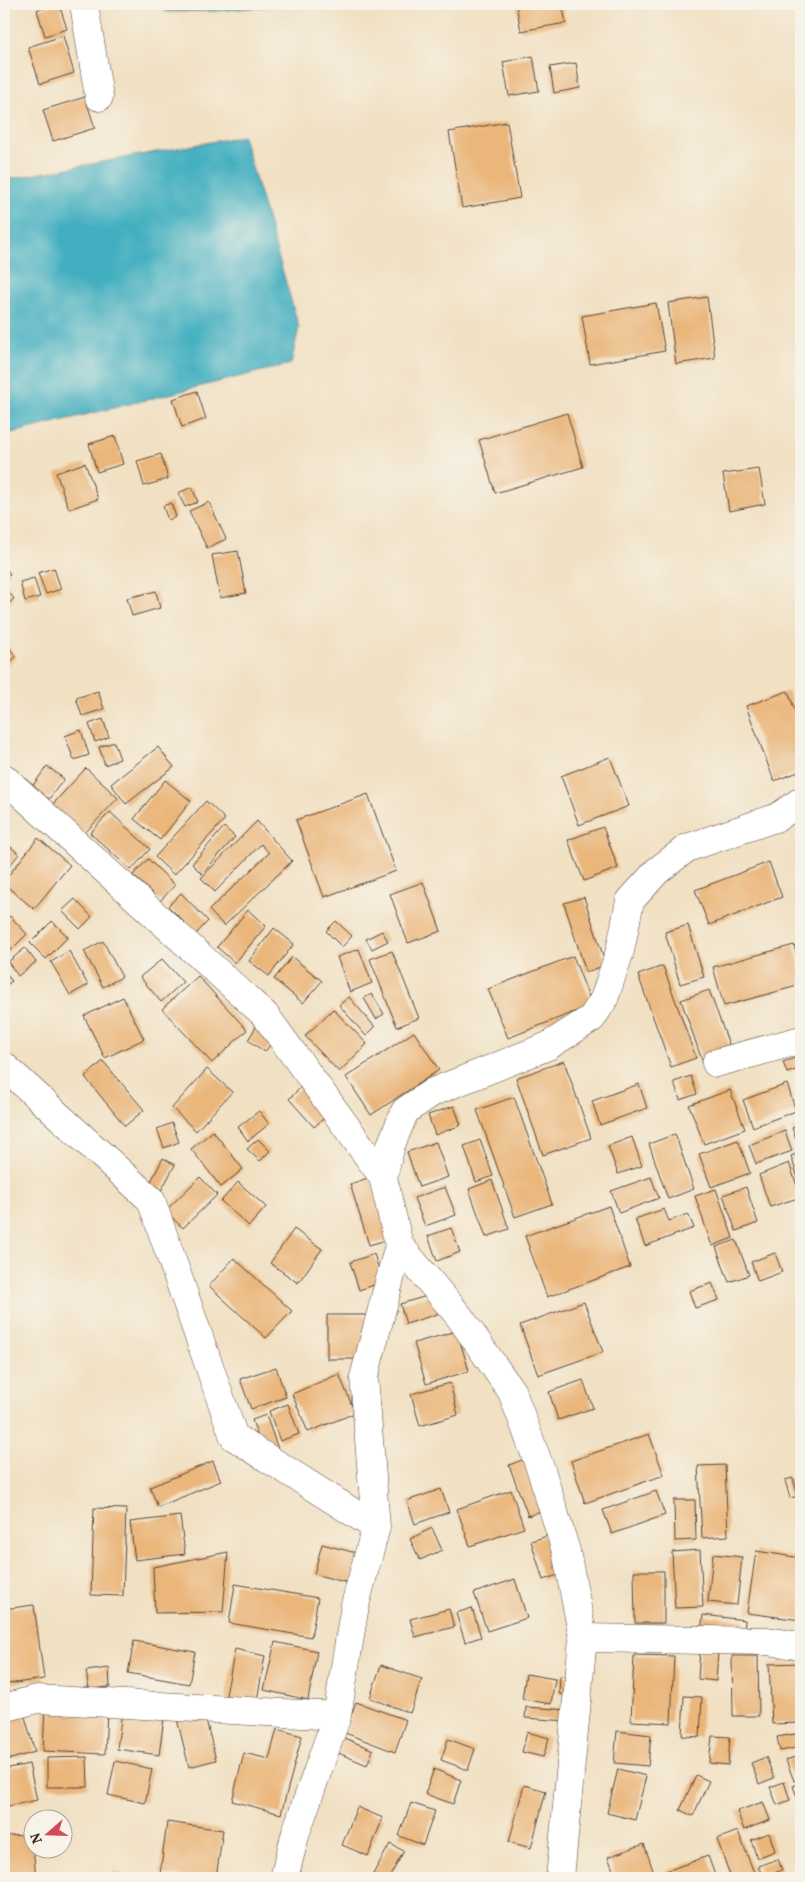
<svg xmlns="http://www.w3.org/2000/svg" width="805" height="1882" font-family="Vollkorn,serif">
<style>
.water{fill:#42afc0;stroke:#3e6c6f}
.building{fill:#eab67a}
.lines{fill:none;stroke-linecap:round;stroke-linejoin:round}
.street-casing{stroke:#564537;stroke-width:29}
.street{stroke:#fff;stroke-width:28}
</style>
<rect width="100%" height="100%" fill="#f7f3e8"/>
<filter id="ink" filterUnits="userSpaceOnUse"><feTurbulence type="fractalNoise" baseFrequency=".02" numOctaves="2"/><feDisplacementMap in="SourceGraphic" scale="10" xChannelSelector="R" yChannelSelector="G"/><feConvolveMatrix kernelMatrix="1 2 1 2 8 2 1 2 1" color-interpolation-filters="sRGB"/></filter>
<filter id="wash" filterUnits="userSpaceOnUse"><feTurbulence type="fractalNoise" baseFrequency=".0096" numOctaves="4" result="noise"/><feDisplacementMap in="SourceGraphic" scale="20" xChannelSelector="R" yChannelSelector="G"/><feGaussianBlur stdDeviation="1.12" result="paint"/><feColorMatrix in="noise" values="0 0 0 0 0 0 0 0 0 0 0 0 0 0 0 0 0 1.4 0 .05"/><feComposite in="paint" operator="in"/></filter>
<g filter="url(#wash)">
<rect width="100%" height="100%" fill="#f1e0c2"/>
<path class="water" d="M153,4h147l-84,7 -49,1z
M243,136l56,191 -8,37 -287,71v-255z"/>
<g id="blocks">
<path class="building" d="M56,4h3l8,25 -22,7 -8,-26z
M516,4h46l4,19 -45,8z
M63,36l11,37 -34,11 -12,-37z
M533,56l6,35 -30,5 -6,-34z
M576,63l4,25 -26,5 -4,-26z
M85,97l10,31 -42,13 -10,-31z
M507,122l13,76 -58,10 -13,-76z
M707,297l8,61 -39,6 -8,-61z
M656,303l9,48 -75,13 -8,-48z
M197,391l9,28 -24,8 -9,-28z
M567,413l16,54 -88,26 -16,-53z
M115,436l8,28 -26,8 -8,-28z
M161,454l7,25 -24,7 -7,-25z
M85,463l13,36 -29,10 -13,-36z
M759,469l6,35 -36,7 -6,-37z
M192,487l6,15 -13,5 -7,-14z
M209,502l17,37 -19,9 -18,-37z
M171,503l5,14 -8,3 -5,-14z
M238,551l8,42 -26,5 -8,-43z
M4,566l6,8 -6,5z
M54,568l7,21 -15,5 -8,-21z
M34,578l6,19 -15,4 -5,-19z
M4,585l10,14 -10,8z
M156,591l4,17 -28,8 -5,-18z
M6,643l10,14 -12,10v-22z
M98,691l6,18 -22,7 -6,-18z
M788,691l13,37v43l-27,10 -28,-75z
M103,719l6,18 -14,5 -6,-18z
M81,730l8,25 -15,5 -9,-24z
M114,742l6,17 -15,6 -6,-18z
M158,747l16,20 -48,37 -15,-20z
M610,757l19,49 -50,19 -18,-49z
M47,766l17,13 -15,20 -17,-12z
M86,768l32,30 -34,36 -32,-29z
M165,780l26,21 -31,39 -26,-21z
M368,794l28,77 -72,26 -28,-77z
M206,801l19,18 -51,56 -19,-18z
M110,812l40,37 -19,21 -41,-37z
M257,821l35,40 -68,65 -15,-16 60,-57 -8,-9 -46,48 -14,-14z
M224,827l11,10 -33,37 -10,-10z
M603,827l15,41 -34,13 -16,-41z
M38,838l32,27 -36,44 -30,-25v-3z
M5,842l14,12 -15,19v-29z
M148,859l27,26 -15,16 -27,-26z
M769,862l13,35 -73,28 -14,-35z
M423,882l18,49 -33,12 -18,-49z
M181,893l27,28 -12,13 -28,-28z
M584,897l22,68 -20,7 -22,-69z
M75,899l17,18 -12,12 -18,-18z
M248,910l18,16 -31,37 -18,-16z
M10,916l17,18 -23,23v-34z
M52,921l16,16 -22,22 -16,-16z
M336,921l16,15 -10,11 -16,-16z
M688,925l16,52 -24,7 -15,-52z
M274,928l20,16 -25,32 -20,-15z
M382,931l6,10 -16,8 -6,-10z
M103,941l19,36 -19,10 -19,-36z
M794,945l7,27v13l-77,21 -11,-39z
M25,948l11,14 -18,14 -10,-14z
M359,949l13,34 -22,9 -13,-35z
M69,951l19,34 -18,10 -19,-33z
M392,951l27,67 -22,9 -27,-68z
M573,956l19,49 -84,33 -20,-49z
M292,957l30,24 -19,22 -29,-24z
M162,959l21,23 -22,20 -21,-25z
M663,966l33,92 -25,9 -33,-92z
M4,972l8,9 -8,6z
M198,976l49,54 -35,33 -50,-54z
M709,990l22,60 -29,10 -21,-60z
M372,994l12,20 -8,5 -12,-21z
M123,997l21,42 -39,19 -21,-42z
M349,997l26,30 -9,9 -27,-31z
M333,1009l34,35 -28,28 -34,-36z
M257,1025l18,12 -10,15 -17,-12z
M414,1032l25,38 -68,45 -25,-38z
M801,1056v12l-14,5 -4,-11z
M103,1061l41,49 -19,16 -40,-49z
M564,1061l27,77 -48,17 -27,-77z
M207,1069l25,23 -36,39 -24,-23z
M691,1076l6,18 -17,6 -6,-18z
M304,1084l26,29 -16,14 -25,-28z
M639,1084l8,24 -47,17 -8,-24z
M787,1084l9,27 -43,16 -10,-27z
M730,1090l15,39 -41,15 -15,-39z
M514,1097l38,107 -37,13 -38,-107z
M454,1106l7,19 -26,10 -7,-20z
M259,1111l10,13 -21,17 -10,-14z
M172,1123l7,19 -15,6 -7,-19z
M801,1124v20l-3,1 -6,-17z
M213,1131l30,38 -22,18 -30,-38z
M785,1131l7,20 -36,13 -7,-19z
M675,1134l19,55 -26,10 -19,-55z
M632,1137l10,29 -24,8 -10,-28z
M258,1139l12,12 -10,10 -13,-12z
M480,1140l13,36 -17,6 -12,-36z
M738,1140l12,33 -39,14 -12,-33z
M436,1142l12,35 -29,10 -12,-35z
M801,1152v28l-2,1 -8,-25z
M163,1158l12,7 -17,31 -11,-7z
M789,1163l12,34 -31,10 -11,-32z
M200,1177l17,18 -34,33 -18,-17z
M371,1177l19,62 -21,6 -19,-61z
M651,1177l8,21 -40,15 -8,-22z
M492,1180l17,49 -23,8 -17,-48z
M238,1182l28,25 -17,19 -28,-25z
M445,1187l11,28 -31,11 -11,-28z
M746,1187l12,36 -22,8 -13,-36z
M716,1189l17,49 -21,8 -17,-50z
M609,1206l21,61 -83,30 -22,-61z
M664,1209l5,12 19,-7 6,14 -49,18 -10,-27z
M451,1228l9,24 -23,9 -9,-25z
M294,1229l28,20 -24,34 -28,-20z
M736,1240l13,35 -20,7 -13,-35z
M775,1253l7,19 -24,9 -7,-19z
M374,1254l9,28 -24,8 -9,-28z
M234,1258l58,53 -26,27 -57,-52z
M712,1283l7,17 -24,8 -6,-17z
M437,1293l6,19 -37,12 -6,-20z
M584,1302l19,50 -65,23 -18,-50z
M327,1315h39v44h-39z
M457,1331l12,40 -43,13 -12,-41z
M276,1367l10,30 -35,12 -11,-30z
M339,1374l16,39 -47,19 -16,-38z
M583,1380l10,28 -35,12 -9,-28z
M450,1383l8,32 -38,11 -9,-32z
M288,1404l11,30 -19,7 -11,-30z
M266,1415l12,34 -14,5 -12,-34z
M649,1434l15,41 -79,28 -14,-42z
M527,1458l19,51 -18,7 -19,-51z
M213,1461l8,20 -63,26 -8,-20z
M725,1465l3,71 -26,2 -4,-72z
M793,1478l5,18 -8,2 -5,-18z
M441,1489l8,23 -34,12 -8,-23z
M511,1490l13,38 -54,18 -13,-37z
M656,1491l9,24 -53,19 -9,-24z
M674,1500h21l1,40 -21,1z
M94,1508l32,1 -3,87 -32,-1z
M180,1516l5,38 -50,6 -5,-38z
M432,1528l10,22 -22,10 -10,-21z
M551,1535l12,38 -20,7 -12,-39z
M322,1544l38,10 -8,30 -38,-10z
M700,1550l3,57 -28,1 -3,-56z
M756,1551l45,7v62l-54,-7z
M228,1552l-5,60 -68,1 -2,-46z
M713,1554l29,3 -5,48 -29,-3z
M634,1571h30v52h-29z
M515,1579l12,39 -40,13 -13,-38z
M235,1584l83,14 -7,39 -82,-14z
M34,1605l10,74 -37,5 -3,-24v-51z
M472,1608l9,29 -16,5 -9,-29z
M449,1609l5,18 -39,10 -5,-18z
M703,1615l42,5 -1,15 -43,-4z
M134,1641l61,11 -6,32 -61,-11z
M275,1642l42,9 -9,49 -44,-10z
M235,1649l30,7 -9,50 -31,-6z
M700,1650l18,1 -2,30 -18,-2z
M634,1655l40,1 -3,67 -40,-2z
M732,1656h26l1,60h-26z
M801,1663v60l-29,1 -3,-60z
M381,1665l41,14 -12,34 -40,-15z
M109,1668l1,19 -21,2 -3,-18z
M526,1674l29,5 -4,25 -29,-5z
M560,1676l10,1 -1,18 -10,-1z
M684,1696l18,1 -2,40 -18,-1z
M356,1702l50,18 -11,32 -50,-19z
M45,1706l62,4 -2,44 -62,-3z
M526,1707l42,3 -1,11 -42,-3z
M23,1710l12,42 -31,9v-45z
M122,1712l42,6 -5,37 -42,-6z
M204,1712l12,48 -27,7 -12,-48z
M277,1729l25,7 -21,78 -49,-13 12,-48 25,6z
M617,1731l34,4 -3,31 -34,-3z
M527,1732l22,6 -6,19 -21,-5z
M801,1733v14l-21,4 -3,-14z
M712,1736l18,1 -2,28 -19,-2z
M342,1737l31,13 -6,15 -31,-13z
M448,1739l27,10 -7,21 -27,-10z
M801,1755v23l-7,3 -8,-21z
M87,1757l1,30h-41v-29z
M766,1757l8,21 -15,6 -8,-21z
M115,1761l37,8 -7,34 -37,-8z
M29,1764l8,36 -33,7v-38z
M434,1769l27,11 -8,24 -28,-10z
M618,1769l28,7 -11,44 -28,-7z
M696,1775l13,6 -16,35 -13,-6z
M784,1782l6,18 -13,5 -7,-18z
M801,1783v13l-4,1 -4,-11z
M524,1785l22,6 -15,57 -22,-6z
M763,1802l7,18 -26,10 -7,-19z
M411,1803l24,8 -12,34 -24,-9z
M357,1807l26,11 -15,38 -26,-11z
M167,1822l56,8 -7,48h-24l-32,-4z
M738,1831l18,47h-25l-14,-39z
M769,1833l6,18 -18,7 -6,-18z
M32,1835l4,43h-32v-42z
M390,1844l14,7 -15,27h-8l-8,-4z
M644,1844l10,29 -13,5h-25l-8,-21z
M708,1856l8,22h-69z
M778,1859l4,11 -19,7 -5,-11z
M114,1871l16,7h-19z"/>
</g>
</g>
<g filter="url(#ink)">
<use href="#blocks" fill-opacity="0" stroke="#564537" stroke-width="1"/>
<g class="lines">
<defs>
<path id="street" d="M84,4l15,93
M4,778l261,237 118,162
M716,1063l85,-23
M4,1066l147,134 83,237 142,90
M583,1638l184,3 34,5
M4,1708l33,-9 300,17
M284,1878l12,-46 41,-116 18,-111 21,-78 -12,-150 35,-132
M560,1878l23,-240 -17,-87 -25,-81 -29,-78 -53,-76 -60,-71 -16,-68 8,-32 14,-34 28,-19 115,-46 44,-28 12,-19 16,-48 10,-50 27,-30 30,-23 91,-31 23,-16"/>
</defs>
<use href="#street" class="street-casing"/>
<use href="#street" class="street"/>
</g>
</g>
<rect width="805" height="1882" fill="none" stroke="#f7f3e8" stroke-width="20"/>
<g transform="translate(48 1834) rotate(250)"><circle r="24" fill="#f7f3e8" stroke="#aca397"/>
<path d="M0-4L9 19L0 12L-9 19Z" fill="#d1495b"/>
<text y="-8" font-size="14" font-weight="bold" text-anchor="middle" fill="#3b2a1e">N</text>
</g>
</svg>
